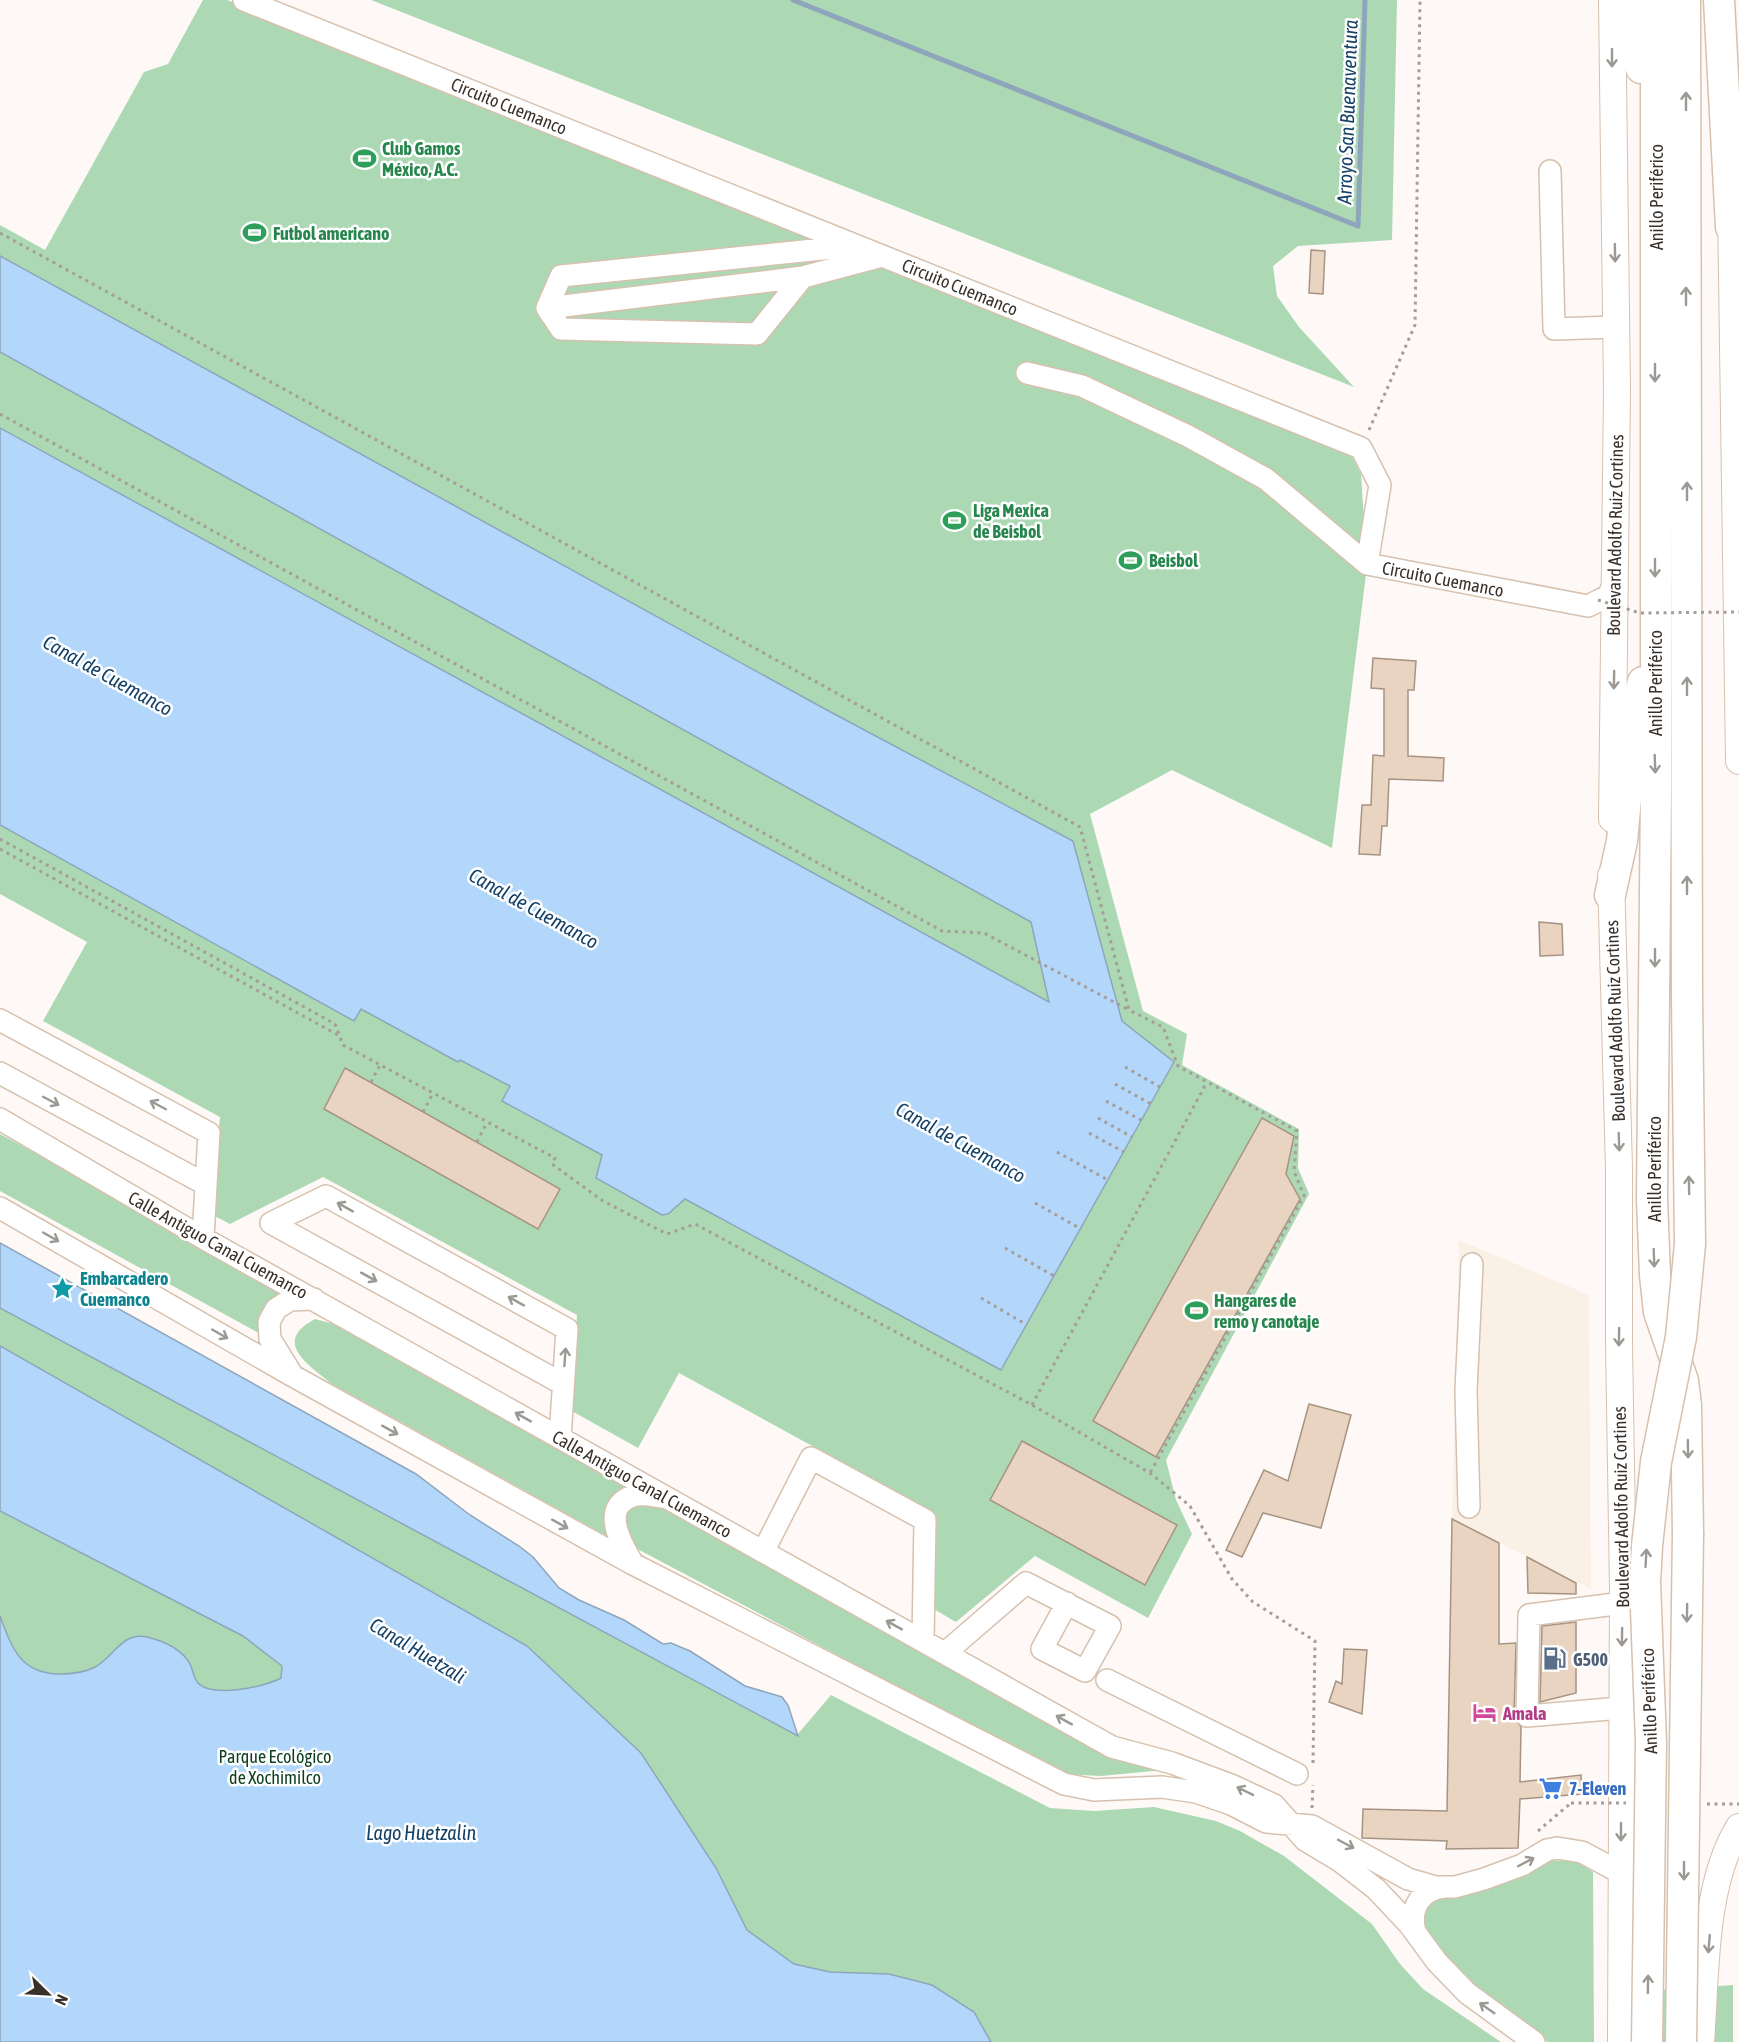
<svg xmlns="http://www.w3.org/2000/svg" width="1739" height="2042" font-family="'Asap Condensed',sans-serif">
<style>
.built{fill:#fbf0e6}
.green{fill:#acd9b4}
.water{fill:#b3d7fa;stroke:#8ea5bb;stroke-width:1.5}
.lines{fill:none;stroke-linecap:round;stroke-linejoin:round}
.stream{stroke:#8ea5bb;stroke-width:5}
.building{fill:#e9d4c2;stroke:#a79382;stroke-width:1.5}
.minor-casing{stroke:#d6c1af;stroke-width:24}
.major-casing{stroke:#d6c1af;stroke-width:28}
.highway-casing{stroke:#d6c1af;stroke-width:33}
.path{stroke:#a49d99;stroke-width:3;stroke-dasharray:3 4.5;stroke-linecap:butt}
.minor{stroke:#fff;stroke-width:21}
.major{stroke:#fff;stroke-width:26}
.highway{stroke:#fff;stroke-width:30}
.highway-bridge-casing{stroke:#d6c1af;stroke-width:33;stroke-linecap:butt}
.path-bridge{stroke:#a49d99;stroke-width:3;stroke-dasharray:3 4.5;stroke-linecap:butt}
.highway-bridge{stroke:#fff;stroke-width:30}
.oneway{stroke:#9c9894}
.labels{text-anchor:middle;dominant-baseline:central;stroke-width:5;stroke-linejoin:round;paint-order:stroke}
.street-label{font-size:18px;fill:#383029;stroke:#fff}
.leisure-label{font-size:18px;font-weight:bold;fill:#27864d;stroke:#fff;text-anchor:start}
.culture-label{font-size:18px;font-weight:bold;fill:#0d838f;stroke:#fff;text-anchor:start}
.service-label{font-size:18px;font-weight:bold;fill:#4e5e75;stroke:#fff;text-anchor:start}
.hotel-label{font-size:18px;font-weight:bold;fill:#b23c85;stroke:#fff;text-anchor:start}
.park-label{font-size:18px;fill:#0b3e1c;stroke:#fff}
.shop-label{font-size:18px;font-weight:bold;fill:#366cbe;stroke:#fff;text-anchor:start}
.water-label{font-size:20px;font-style:italic;fill:#164167;stroke:#fff}
</style>
<rect width="100%" height="100%" fill="#fef9f6"/>
<path class="built" d="M1459,1240l130,55 2,294 -139,-70z"/>
<path class="green" d="M203,0h24l628,245 496,210 10,19 6,92 -35,282 -160,-78 -82,44 53,197 44,23 -5,31 117,64 -1,39 11,26 -143,266 10,40 16,34 -44,84 -113,-62 -79,66 -24,-14 -3,-98 -250,-137 -41,75 -68,-38 7,-95 -254,-138 -93,47 -19,-10 9,-97 -177,-96 44,-79 -87,-48v-669l45,25 99,-178 24,-8z
M371,0h1026l-5,240 -94,6 -25,20 4,30 22,31 55,60z
M0,1134l292,158 -28,44 -264,-145z
M0,1308l797,427 34,-40 219,113 44,3 60,-4 62,14 24,10 44,25 88,68 28,40 23,25 78,53h-1501z
M315,1319l19,5 300,165 -22,50 -280,-155c-23,-19 -61,-42 -17,-65z
M635,1502l20,2 447,243 62,23 -63,6 -39,-2 -434,-230 -4,-34z
M1574,1860l19,12 1,170h-46l-77,-53 -47,-51 -3,-26 5,-10 118,-41z
M1733,1985v57h-86l2,-51z"/>
<path class="water" d="M0,256l825,453 248,132 49,180 52,41 -173,308 -316,-171 -17,15 -6,1 -66,-37 6,-23 -100,-54 8,-15 -50,-26 -2,2 -97,-53 -7,12 -354,-196v-397l1049,574 -18,-80 -1031,-570z
M0,1243l416,231 54,41 49,31 14,11 26,31 20,12 45,20 39,24 8,-1 19,8 55,35 37,11 6,8 10,31 -798,-428z
M0,1346l527,300 114,107 75,115 31,62 47,34 36,8 59,2 43,11 42,27 17,30h-991v-426c12,32 20,57 59,58 12,0 25,-1 36,-7 19,-10 26,-35 52,-30 17,4 37,13 44,29 2,6 3,13 7,17 14,15 67,4 83,-5l1,-12 -39,-30 -243,-125z"/>
<g class="lines">
<path class="stream" d="M793,0l565,226 7,-226"/>
</g>
<path class="building" d="M1311,250l14,1 -2,43 -14,-1z
M1373,658l43,3 -2,29h-6v66l36,2 -1,23 -54,-2 -2,47h-5l-2,29 -21,-1 3,-49h9l2,-50 11,1v-67l-13,-1z
M1539,922l23,2 1,31 -23,1z
M345,1068l215,121 -22,40 -214,-120z
M1262,1118l32,18 -8,38 14,25 -144,258 -63,-36z
M1309,1404l42,11 -30,113 -58,-15 -21,44 -16,-7 38,-80 24,11z
M1022,1441l155,84 -32,60 -155,-85z
M1452,1519l47,24v101l17,-1 -2,73 7,11 -1,55 61,-7 1,19 -62,5 -2,49 -72,1 1,-8 -85,-3 1,-29 84,2z
M1527,1557l49,26v11l-48,-1z
M1576,1622v71l-36,9 2,-76z
M1344,1649l23,1 -5,64 -33,-12 7,-21 6,3z"/>
<g class="lines">
<defs>
<path id="minor" d="M244,0l1117,448 19,37 -13,79 221,42 20,-10 7,-14
M1550,171l4,158 62,-2
M547,308l256,-31 79,-21
M547,308l14,-32 291,-30
M547,308l14,21 196,5 46,-57
M1027,373l55,13 106,50 78,43 101,85
M0,1020l209,113 -6,105
M0,1073l205,111
M0,1119l203,119 909,509 60,16 59,22 43,20 31,35 35,21 36,28 33,35 28,38 30,31 67,49
M0,1208l293,168 340,188 431,220 30,6 68,-3 34,5 35,12 35,18 46,4 96,53 28,8h19l29,-8 38,-14 25,-15 10,-2 25,4 39,21
M291,1373l-21,-34 -1,-17 7,-13 14,-9 24,-1
M560,1438l7,-109 -241,-133 -55,27 292,161
M1469,1507l-3,-116 6,-127
M763,1552l48,-94 114,62 -2,121
M633,1564c-11,-19 -34,-57 0,-68 8,-3 21,0 29,1
M945,1653l81,-70 84,43 -25,45 -43,-22 25,-46
M1107,1680l190,94
M1621,1708l-94,8 2,-101 94,-12
M1415,1932c-6,-23 5,-43 30,-45"/>
<path id="major" d="M1731,207l8,554
M1612,819l5,-429 -5,-390
M1611,876l8,293v175l4,245 -2,453
M1701,2042c5,-66 2,-157 38,-215"/>
<path id="highway" d="M1633,0l4,56 4,12
M1656,0v791l-4,409 3,75 4,37 24,69 3,24 2,128
M1685,0l2,997 3,247
M1719,0l12,227
M1610,895l12,-54 12,-129 9,-30"/>
</defs>
<use href="#minor" class="minor-casing"/>
<use href="#major" class="major-casing"/>
<use href="#highway" class="highway-casing"/>
<path class="path" d="M0,233l1080,594 49,183 34,17 15,39 119,65 -3,40 10,25 -154,277
M0,414l942,517 42,2 145,77
M1369,430l46,-105 5,-325
M0,839l335,185 8,21 212,113 -3,6 51,37 64,33 28,-10 337,181 118,68 40,33 42,73 21,23 62,39 -2,122
M0,849l338,186
M1125,1067l35,20
M371,1082l9,-17
M1115,1084l36,20
M1106,1101l35,19
M423,1112l10,-19
M1098,1118l34,19
M1089,1133l35,19
M477,1142l10,-20
M1057,1152l51,28
M1035,1203l46,26
M1005,1248l49,28
M981,1298l46,27
M1032,1405l175,-323
M1312,1808l1,-23
M1538,1831l33,-28"/>
<use href="#minor" class="minor"/>
<use href="#major" class="major"/>
<use href="#highway" class="highway"/>
<defs>
<path id="highway-bridge" d="M1647,2042l4,-299 -6,-161 2,-36 9,-84 25,-125 9,-93
M1681,2042l7,-509"/>
</defs>
<use href="#highway-bridge" class="highway-bridge-casing"/>
<path class="path-bridge" d="M1598,600l42,13 99,-1
M1571,1803h55
M1707,1804h32"/>
<use href="#highway-bridge" class="highway-bridge"/>
</g>
<defs><path id="oneway-shaft" d="M-6 0H5M1.5-3L5.5 0L1.5 3" fill="none" stroke-width="1.6" stroke-linecap="round" stroke-linejoin="round" transform="scale(1.5)"/></defs>
<g class="oneway">
<use href="#oneway-shaft" transform="translate(1612 58) rotate(90)"/>
<use href="#oneway-shaft" transform="translate(1686 101) rotate(-90)"/>
<use href="#oneway-shaft" transform="translate(1615 253) rotate(89)"/>
<use href="#oneway-shaft" transform="translate(1686 296) rotate(-90)"/>
<use href="#oneway-shaft" transform="translate(1655 373) rotate(90)"/>
<use href="#oneway-shaft" transform="translate(1687 491) rotate(-90)"/>
<use href="#oneway-shaft" transform="translate(1655 568) rotate(90)"/>
<use href="#oneway-shaft" transform="translate(1614 680) rotate(91)"/>
<use href="#oneway-shaft" transform="translate(1687 686) rotate(-90)"/>
<use href="#oneway-shaft" transform="translate(1655 764) rotate(88)"/>
<use href="#oneway-shaft" transform="translate(1687 885) rotate(-90)"/>
<use href="#oneway-shaft" transform="translate(1655 958) rotate(90)"/>
<use href="#oneway-shaft" transform="translate(51 1101) rotate(28)"/>
<use href="#oneway-shaft" transform="translate(158 1105) rotate(-152)"/>
<use href="#oneway-shaft" transform="translate(1619 1142) rotate(88)"/>
<use href="#oneway-shaft" transform="translate(1689 1185) rotate(-91)"/>
<use href="#oneway-shaft" transform="translate(345 1207) rotate(-151)"/>
<use href="#oneway-shaft" transform="translate(51 1237) rotate(30)"/>
<use href="#oneway-shaft" transform="translate(1654 1258) rotate(88)"/>
<use href="#oneway-shaft" transform="translate(369 1277) rotate(29)"/>
<use href="#oneway-shaft" transform="translate(516 1301) rotate(-151)"/>
<use href="#oneway-shaft" transform="translate(220 1334) rotate(30)"/>
<use href="#oneway-shaft" transform="translate(1619 1337) rotate(91)"/>
<use href="#oneway-shaft" transform="translate(565 1357) rotate(-86)"/>
<use href="#oneway-shaft" transform="translate(523 1417) rotate(-151)"/>
<use href="#oneway-shaft" transform="translate(390 1430) rotate(29)"/>
<use href="#oneway-shaft" transform="translate(1688 1449) rotate(89)"/>
<use href="#oneway-shaft" transform="translate(560 1524) rotate(29)"/>
<use href="#oneway-shaft" transform="translate(1646 1558) rotate(-87)"/>
<use href="#oneway-shaft" transform="translate(1687 1613) rotate(91)"/>
<use href="#oneway-shaft" transform="translate(894 1625) rotate(-151)"/>
<use href="#oneway-shaft" transform="translate(1622 1637) rotate(91)"/>
<use href="#oneway-shaft" transform="translate(1064 1720) rotate(-151)"/>
<use href="#oneway-shaft" transform="translate(1245 1791) rotate(-154)"/>
<use href="#oneway-shaft" transform="translate(1621 1832) rotate(90)"/>
<use href="#oneway-shaft" transform="translate(1346 1844) rotate(28)"/>
<use href="#oneway-shaft" transform="translate(1526 1862) rotate(-28)"/>
<use href="#oneway-shaft" transform="translate(1684 1871) rotate(90)"/>
<use href="#oneway-shaft" transform="translate(1709 1944) rotate(95)"/>
<use href="#oneway-shaft" transform="translate(1648 1984) rotate(-89)"/>
<use href="#oneway-shaft" transform="translate(1487 2008) rotate(-145)"/>
</g>
<defs>
<symbol id="stadium-bare" viewBox="-9 -9 18 18"><path d="M0-5a6.5 5 0 1 0 0 10a6.5 5 0 1 0 0-10ZM-3.5-1.8h7v3.6h-7Z" fill="#2e9e5b" stroke="#fff" stroke-width="2.5" paint-order="stroke"/></symbol>
<symbol id="sight-bare" viewBox="-9 -9 18 18"><path d="M0-6L1.8-2.2L6-1.7L2.9 1.2L3.7 5.4L0 3.3L-3.7 5.4L-2.9 1.2L-6-1.7L-1.8-2.2Z" fill="#0f9aa8" stroke="#fff" stroke-width="2.5" paint-order="stroke"/></symbol>
<symbol id="fuel-bare" viewBox="-9 -9 18 18"><path d="M-5.5-6h7V0h2V4h1.3V-2.5L3-4.5l.8-.8L6-3V5H2.5V1h-1V6h-7ZM-4.2-4.7v3.2H.2V-4.7Z" fill="#5c6f8a" stroke="#fff" stroke-width="2.5" paint-order="stroke"/></symbol>
<symbol id="hotel-bare" viewBox="-9 -9 18 18"><path d="M-6-4.5h1.5V1H6V5H4.5V3h-9V5H-6ZM-4 0a1.8 1.8 0 1 1 3.6 0ZM.5 0V-2.5h3Q6-2.5 6 0Z" fill="#d1479c" stroke="#fff" stroke-width="2.5" paint-order="stroke"/></symbol>
<symbol id="supermarket-bare" viewBox="-9 -9 18 18"><path d="M-6-5.5h2.5l.6 2H6L4.5 2H-2.5L-4.4-4H-6ZM-1.5 3.2a1.3 1.3 0 1 0 .1 0ZM3 3.2a1.3 1.3 0 1 0 .1 0Z" fill="#3f7fe0" stroke="#fff" stroke-width="2.5" paint-order="stroke"/></symbol>
</defs>
<g fill-rule="evenodd">
<use href="#stadium-bare" x="348" y="142" width="33" height="33"/>
<use href="#stadium-bare" x="238" y="216" width="33" height="33"/>
<use href="#stadium-bare" x="938" y="504" width="33" height="33"/>
<use href="#stadium-bare" x="1114" y="544" width="33" height="33"/>
<use href="#sight-bare" x="46" y="1272" width="33" height="33"/>
<use href="#stadium-bare" x="1180" y="1294" width="33" height="33"/>
<use href="#fuel-bare" x="1538" y="1642" width="33" height="33"/>
<use href="#hotel-bare" x="1468" y="1696" width="33" height="33"/>
<use href="#supermarket-bare" x="1534" y="1772" width="33" height="33"/>
</g>
<g class="labels">
<g class="street-label">
<text transform="translate(509 106) rotate(22)">Circuito Cuemanco</text>
<text transform="translate(1656 197) rotate(-90)">Anillo Periférico</text>
<text transform="translate(960 287) rotate(22)">Circuito Cuemanco</text>
<text transform="translate(1615 535) rotate(-89)">Boulevard Adolfo Ruiz Cortines</text>
<text transform="translate(1443 579) rotate(11)">Circuito Cuemanco</text>
<text transform="translate(1655 683) rotate(-90)">Anillo Periférico</text>
<text transform="translate(1615 1021) rotate(-92)">Boulevard Adolfo Ruiz Cortines</text>
<text transform="translate(1654 1169) rotate(-90)">Anillo Periférico</text>
<text transform="translate(218 1245) rotate(29)">Calle Antiguo Canal Cuemanco</text>
<text transform="translate(642 1484) rotate(29)">Calle Antiguo Canal Cuemanco</text>
<text transform="translate(1621 1507) rotate(-91)">Boulevard Adolfo Ruiz Cortines</text>
<text transform="translate(1649 1701) rotate(-92)">Anillo Periférico</text>
</g>
<g class="leisure-label">
<text x="382" y="148">Club Gamos<tspan x="382" dy="21">México, A.C.</tspan></text>
<text x="273" y="233">Futbol americano</text>
<text x="973" y="510">Liga Mexica<tspan x="973" dy="21">de Beisbol</tspan></text>
<text x="1149" y="560">Beisbol</text>
<text x="1214" y="1300">Hangares de<tspan x="1214" dy="21">remo y canotaje</tspan></text>
</g>
<g class="culture-label">
<text x="80" y="1278">Embarcadero<tspan x="80" dy="21">Cuemanco</tspan></text>
</g>
<g class="service-label">
<text x="1573" y="1659">G500</text>
</g>
<g class="hotel-label">
<text x="1503" y="1713">Amala</text>
</g>
<g class="park-label">
<text x="275" y="1756">Parque Ecológico<tspan x="275" dy="21">de Xochimilco</tspan></text>
</g>
<g class="shop-label">
<text x="1569" y="1788">7-Eleven</text>
</g>
<g class="water-label">
<text transform="translate(1347 112) rotate(-88)">Arroyo San Buenaventura</text>
<text transform="translate(108 675) rotate(29)">Canal de Cuemanco</text>
<text transform="translate(534 908) rotate(29)">Canal de Cuemanco</text>
<text transform="translate(961 1142) rotate(29)">Canal de Cuemanco</text>
<text transform="translate(418 1650) rotate(31)">Canal Huetzali</text>
<text x="421" y="1832">Lago Huetzalin</text>
</g>
</g>
<g transform="translate(48 1994) rotate(114)" stroke="#ffffff" stroke-width="4.5" paint-order="stroke">
<path d="M0-4.5L10 22L0 15L-10 22Z" fill="#383029"/>
<text y="-9" font-size="16" font-weight="bold" text-anchor="middle" fill="#383029">N</text>
</g>
</svg>
